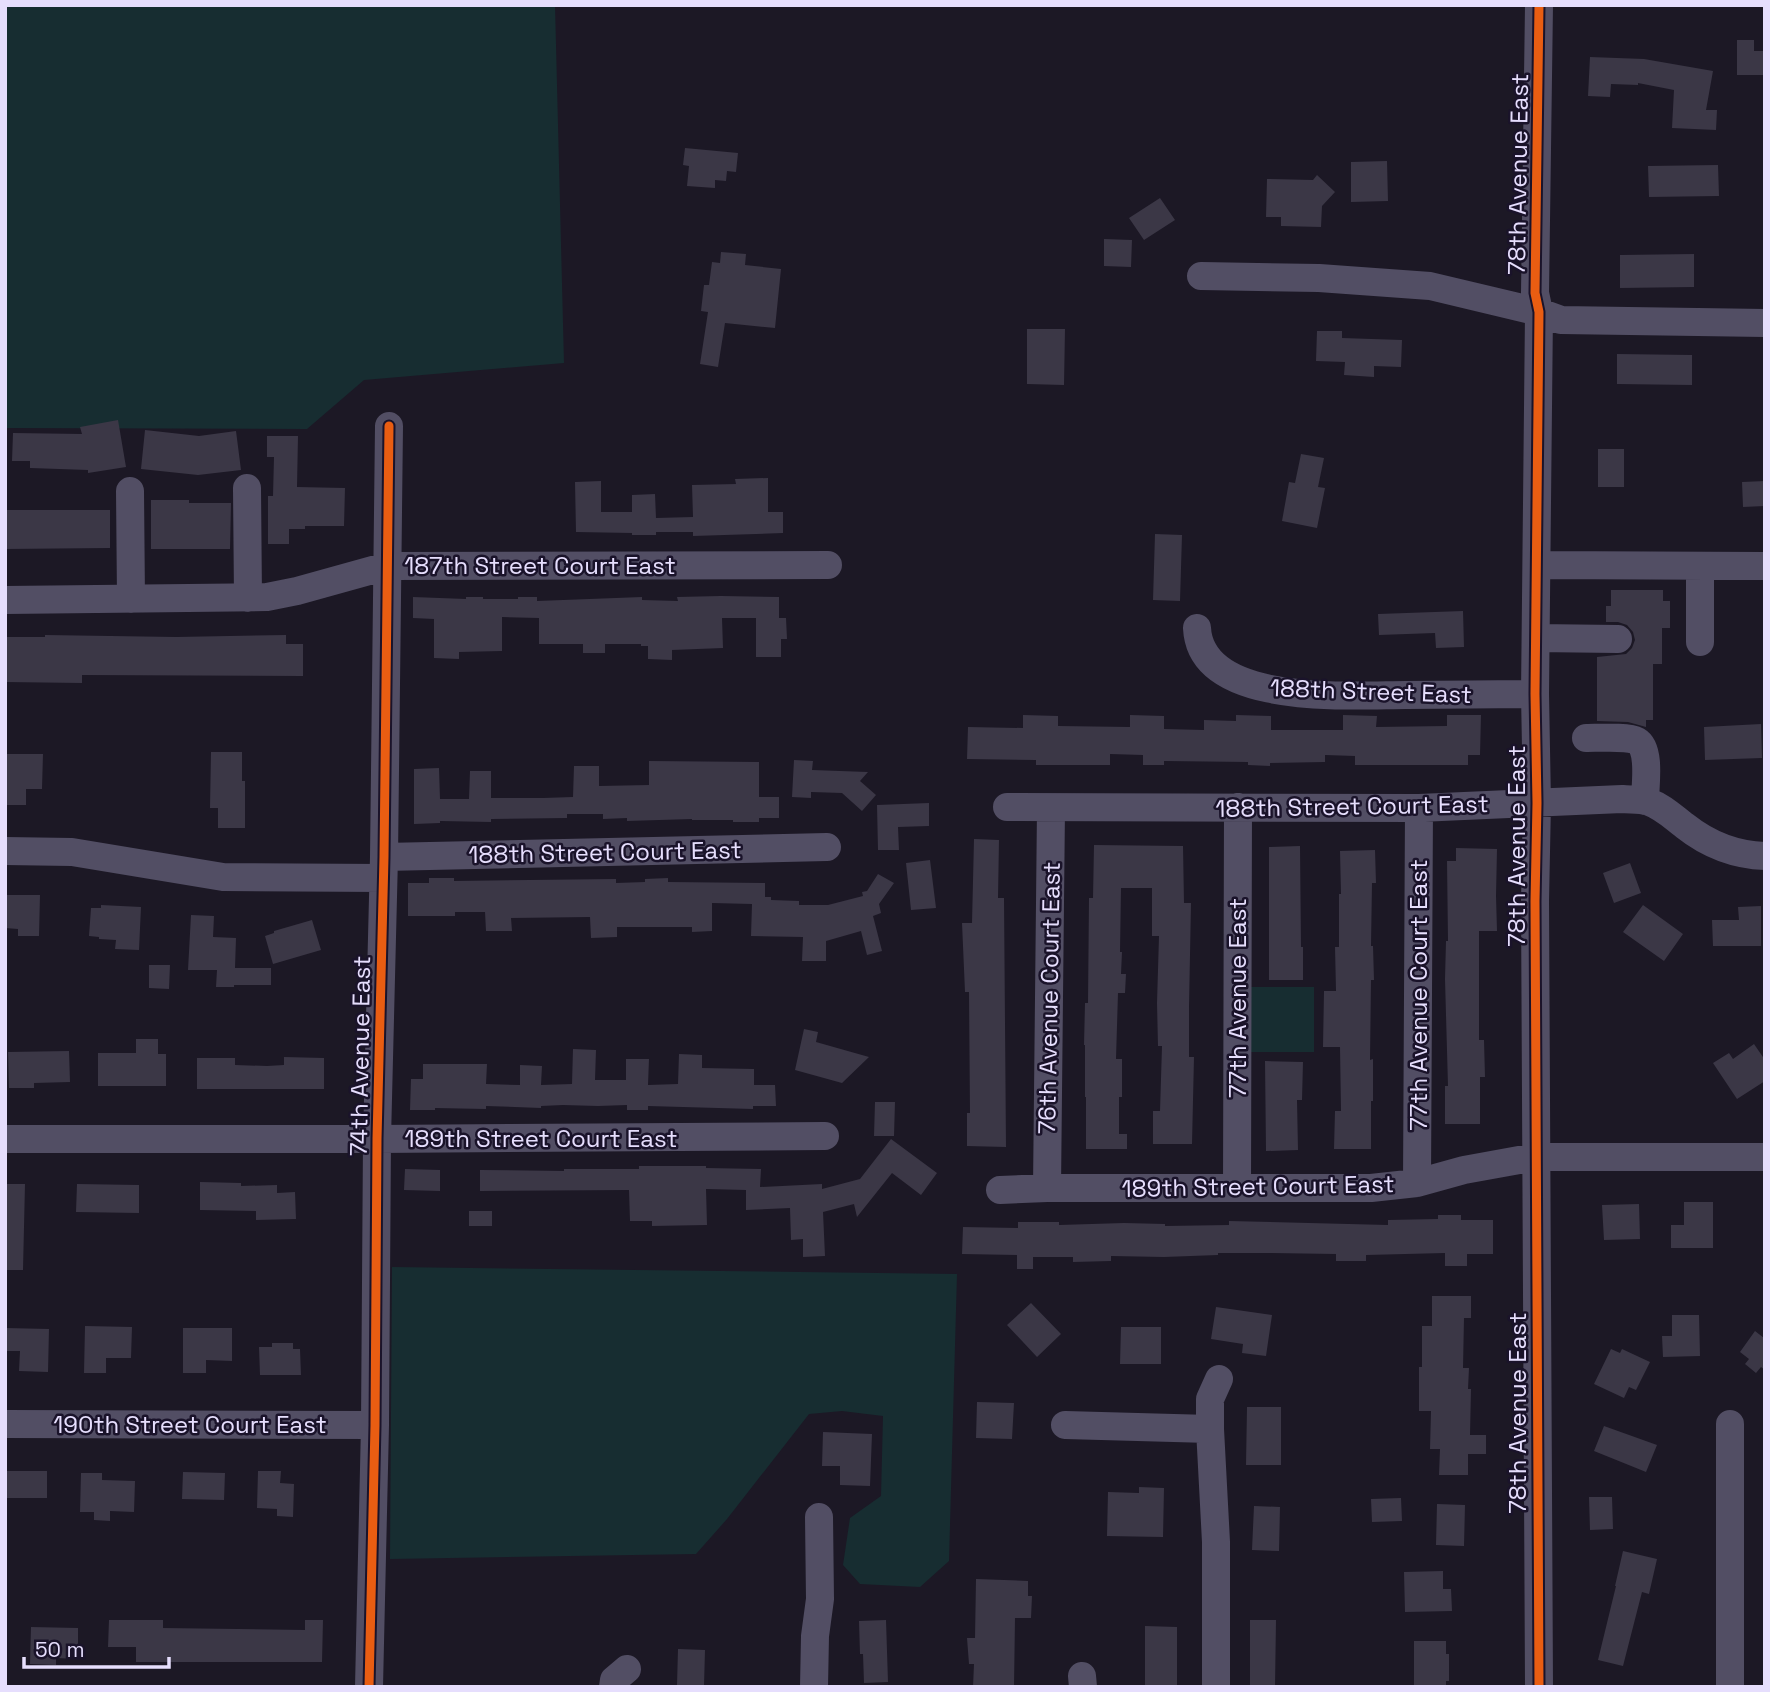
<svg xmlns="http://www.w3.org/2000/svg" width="1770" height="1692" font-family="'Space Grotesk',sans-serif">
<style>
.green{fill:#172d31}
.building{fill:#3b3746}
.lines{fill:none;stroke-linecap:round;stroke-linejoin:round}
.minor{stroke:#524e64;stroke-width:28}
.cycleway-casing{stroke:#1a132a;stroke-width:13}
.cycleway{stroke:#e95d12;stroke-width:9}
.labels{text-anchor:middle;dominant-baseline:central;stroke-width:5;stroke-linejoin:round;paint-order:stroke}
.street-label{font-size:24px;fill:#e6defd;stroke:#1a132a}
</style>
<rect width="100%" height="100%" fill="#1c1825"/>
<path class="green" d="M5,5h550l9,358 -200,17 -57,49 -302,-1z
M1250,987h64v65h-63z
M392,1267l565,7 -8,287 -29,26 -60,-3 -17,-19 7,-47 31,-22 2,-80 -41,-5 -33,3 -82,105 -31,35 -306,5z"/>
<path class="building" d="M1737,40h17v11h11v24h-28z
M1590,57l54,2 69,12 -7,39h11l-1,20 -44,-2 2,-38 -36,-7v2l-27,-1 -1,13 -22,-1z
M685,148l53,5 -2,19 -9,-1 -1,10 -11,-1v8l-28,-2 2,-20 -6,-1z
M1387,161l1,40 -37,1v-40z
M1718,165l1,31 -70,1 -1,-31z
M1317,175l18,17 -13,14 -1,21 -40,-1v-9h-15l1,-38 46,1z
M1160,198l15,22 -31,20 -15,-22z
M1104,239l28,1 -1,27 -27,-1z
M721,252l25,2 -1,11 36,4 -6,59 -50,-5 -7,44 -18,-3 8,-52 -7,-1 3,-26h5l3,-23 8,1z
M1694,254v33l-74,1v-33z
M1027,329h38l-1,56 -37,-1z
M1317,331h25v7l60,2 -1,27 -27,-1v11l-30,-2 1,-13 -29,-1z
M1617,354l75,1v30l-75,-1z
M118,420l8,47 -38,6v-3l-58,-2v-7h-18l1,-28 69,1 -2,-7z
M145,430l54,6 37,-5 5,39 -43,5 -57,-6z
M267,436h31l-1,51 48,1 -1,38h-39v3h-16v15h-21v-48h5l1,-39h-7z
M1598,449h26v38h-26z
M1301,454l23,4 -6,29 7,1 -8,40 -35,-7 7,-39 6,1z
M768,478v34h15v21l-90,3v-4h-37v3h-24v-2l-56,-1 -1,-50 26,-1v31h31v-17l23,-1 1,24 37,-1 -1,-32 44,-1 -1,-5z
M1765,481v25l-22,1 -1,-25z
M151,500h38v3h42l-1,46h-79z
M5,510h105v38l-105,1z
M1155,534l27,1 -2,66 -27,-1z
M1611,590h52v11h7v27h-8v36h-9v56h-7v7l-18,-5 -31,-1v-64l29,-3 6,-6 3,-8 -2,-8 -6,-7 -9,-3h-12v-16h5z
M721,596l58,1v21h7l1,21h-6v18h-25v-39h-34l1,30 -51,2v10l-24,-1v-13h-7v-2h-36v9h-22v-9h-44v-26l-37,-1v34l-43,1v7l-25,-1v-39l-21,-1v-21l53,2v-2h17v2h35v-2h19v4l105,-4v3l36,1 -1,-4z
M1463,611l1,36 -28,1 -1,-15 -56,2 -1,-21z
M45,635l131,2 110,-2v9h17v32l-221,-1v8l-77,-1v-45h40z
M1023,715l35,1v10l72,1v-12l34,1v13l40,1v-10l32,1v-6l35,1v14h72v-15l34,1 -1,11 71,-1v-11h34l-1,40h-12v10h-113v-9l-30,-1v7l-55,1v3l-22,-1v-3l-84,-1v4h-21v-10l-33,-1v11h-74v-5l-69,-1 1,-32 55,1z
M1761,724l1,34 -57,2 -1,-33z
M211,752h31v29h3v47h-27v-20h-8z
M5,754h38l-1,35h-16v16h-21z
M794,760l19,1 -1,9 56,2 -8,9 16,14 -14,16 -20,-18 -31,-1v6l-19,-1z
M649,761l110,1v35h20v21h-20v4h-26v-2h-41v-1l-65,2v-3l-24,1v-5h-36v4l-76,1v3l-51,-1v2l-26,1v-55l25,-1 1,31h29l1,-28h21v27h52l30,-1 1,-31h25v20l50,-1z
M929,803v23l-31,1 1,23h-21l-1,-45z
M974,839l25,1 -1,58h6l2,249 -39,-1v-33h3l-1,-121h-4l-3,-69h10z
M1094,845l89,1 1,57h7l-2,104v50h5l-2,87h-39v-33h7l2,-65h-4l-1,-43 2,-67h-7v-48h-31l-1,64h2l-1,22h5l-1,19h-7l-2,66h6v38h-3v37h8v15h-41v-52h-1v-52h-1l1,-42h3l1,-105h4z
M1300,846l1,101h2v33h-34v-133z
M1456,848l41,1 -1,47 1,35h-18v109h5l1,37h-5v47h-35v-38h3l-3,-107 1,-38h2l-1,-80h9z
M1375,850l1,33h-4l-1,63h2l1,34h-3l-1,80 3,-1v42h-2v48h-37l1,-38h6l-1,-64h-17l1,-56h12l-1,-44h4v-53h2l-1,-43z
M930,860l6,48 -25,2 -5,-47z
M1630,863l11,30 -27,10 -11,-30z
M878,874l16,9 -15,21 2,9 -8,3 9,35 -15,4 -6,-24 -35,10v20h-24l1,-24 -52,-1 1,-32 -40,-1v28l-20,1v-5h-75v10l-26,1 -1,-21 -79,1 1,13h-26l-1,-19h-30v4h-47v-33h21v-5h25v3l162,-2v4l29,-1v-3l23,-1v4l97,1v14h6v3l28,1v4h29l35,-9 -1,-4 5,-1z
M5,895h35l-1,41h-21v-7l-13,-1z
M101,905l40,2 -2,43 -24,-1 1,-9 -17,-1v-2l-10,-1 2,-28h10z
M1643,905l40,29 -19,27 -41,-29z
M1761,906v40h-48l-1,-26h27l-1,-13z
M191,915l23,1 -1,21 23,1 -1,30h36v17h-37v2h-18l1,-17h-29z
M312,920l9,30 -48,14 -8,-28 9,-3v-2z
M149,965h21l-1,24 -20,-1z
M804,1029l14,3 -2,10 53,15 -27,26 -47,-13z
M136,1039h22v15h8v32h-68v-33h38z
M1754,1044l11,16v21l-28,18 -24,-36 16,-10 4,6z
M573,1049l23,1 -1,30h31v-21h23l-1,26 30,-1 1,-30 23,1v13l52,1v16h21l1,21h-23v3l-105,-3v4h-21v-5l-29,1 -35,-1 -22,1v2l-55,-2v3l-51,-1v2h-25l1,-31h12v-15h64l-1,20 34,1v-20l22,1 -1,19 31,-1z
M69,1051l1,31 -36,1v5h-25l-1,-36z
M284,1057l40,1v31h-127v-31h38v7l32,1 17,-1z
M1265,1061l38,1 -1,38h-5l1,50 -32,1z
M875,1102h20l-1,34h-20z
M891,1139l46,34 -16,22 -29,-22 -35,44 -3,-13 -31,8 2,44 -22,1v-18l-12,1 -1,-32 -44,2v-20l-40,-1 1,36 -55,1v-5h-22l-1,-31 -149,1v-21l84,1v-2h75v-3h67v2l55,1 -1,18 62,-3v5l38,-10z
M405,1169l35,1v21l-36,-1z
M200,1182l41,1v3l36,-1v8l18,-1 1,27 -40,1v-9l-56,-1z
M5,1184h20l-2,86h-18z
M77,1184l62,1v28l-63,-1z
M1684,1202h29v46h-42v-23h13z
M1639,1204l1,35 -36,1 -2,-35z
M469,1211h23v15h-23z
M1438,1215h23v5h32v34h-26v12h-22v-13l-79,2v6h-30v-7l-65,-1h-53v2l-54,2 -53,-1v5l-38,1v-5h-40v12h-16v-14l-55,-1 1,-27 55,1v-6h41v3l65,-2 41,1v2l64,-1v-4l159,4v-5l50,-1z
M1432,1296h39v22h-7l-1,50h6l-1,21h3l-1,46h16v19h-18v21h-29l1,-26h-10l1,-38h-12v-44h3v-41h10z
M1031,1303l30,31 -24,23 -30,-32z
M1216,1307l56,8 -6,41 -24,-3 1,-9 -32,-5z
M1672,1315h27l1,41 -37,1 -1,-21h10z
M85,1326l47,1 -1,31h-25v15h-22z
M1121,1327h40v37h-41z
M5,1328l44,1 -1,43 -29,-1 1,-20h-15z
M183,1328h49v33l-26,-1v13h-23z
M1755,1331l9,7 1,-1v33l-4,-3 -5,6 -11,-9 4,-5 -9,-7z
M272,1343h21v6h7l1,26h-41l-1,-28h13z
M1611,1349l9,4 2,-4 28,13 -14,28 -7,-3 -5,11 -30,-14z
M977,1402l37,1 -2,36 -36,-1z
M1247,1407h34v58h-35z
M1604,1426l53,19 -11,27 -52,-21z
M823,1432l49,2 -2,52 -30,-1v-19h-18z
M5,1471h42v27h-42z
M258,1471h23l-1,12 14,1 -1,33 -16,-1v-7l-20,-1z
M183,1472l42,1 -1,27 -42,-1z
M81,1473h21v7l33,1 -1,31 -24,-1v10l-16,-1v-8h-14z
M1139,1487l25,1 -1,49 -56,-1 1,-44 31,1z
M1589,1497h23l1,32 -23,1z
M1401,1498l1,23 -30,1 -1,-23z
M1437,1504l28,1 -1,41 -28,-1z
M1254,1506l26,1 -1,44 -27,-1z
M1623,1551l34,8 -8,35 -7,-2 -19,74 -25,-6 18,-74h-1z
M1443,1571v18h8l1,22 -47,1 -1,-40z
M976,1579l52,2v15h4l-1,22h-16l-1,69h-41l1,-23h-5l-2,-26h8z
M109,1620h54v8l142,2v-10h18l-1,42h-186v-15h-28z
M886,1620l2,62 -24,1 -1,-29h-3l-1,-33z
M1250,1620h26l-1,67h-25z
M1145,1626l32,1v60h-32z
M31,1627l47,1v31l-22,-1v7l-26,-1z
M1414,1641h32v13h3v27h-3v6h-32z
M678,1649l27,1 -1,36 -27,-1z"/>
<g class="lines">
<path class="minor" d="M1201,276l118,2 111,8 109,26 22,8 204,3
M247,488l1,110
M130,491l1,108
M1537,565l228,1
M1700,566v76
M5,600l262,-3 30,-6 90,-25 441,-1
M1197,628c4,79 154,67 209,67 43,0 86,-1 129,-1
M1536,638l82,1
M1586,738c12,0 42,-2 51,3 14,8 8,46 8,60
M1007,807l412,1 203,-9c8,1 19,0 27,3 14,5 24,15 36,24 24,19 50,29 80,30
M5,851l67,1 151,25 160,1
M384,857l443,-10
M5,1139h372l448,-3
M1417,1183l2,-375
M1047,1188l4,-380
M1237,1188l1,-381
M1000,1190l47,-2h324l46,-5 47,-13 72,-13h229
M5,1424l370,1
M1730,1424v263
M1065,1425l145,4
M1082,1676l1,11
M369,1687l6,-262 2,-286 7,-282 5,-431
M613,1687l1,-7 13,-11
M814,1687l1,-51 5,-37 -1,-82
M1216,1687v-145l-6,-113v-30l9,-20
M1539,1687l-4,-786 2,-98 -2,-109 4,-382 -4,-19 4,-288"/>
<defs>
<path id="cycleway" d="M369,1687l6,-262 2,-286 7,-282 5,-431
M1539,1687l-4,-786 2,-98 -2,-109 4,-382 -4,-19 4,-288"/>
</defs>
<use href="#cycleway" class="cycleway-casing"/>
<use href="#cycleway" class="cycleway"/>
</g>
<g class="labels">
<g class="street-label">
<text transform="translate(1518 174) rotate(-89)">78th Avenue East</text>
<text x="540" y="565">187th Street Court East</text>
<text transform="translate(1371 691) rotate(2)">188th Street East</text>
<text transform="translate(1352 806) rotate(-1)">188th Street Court East</text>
<text transform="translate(1516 846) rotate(-90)">78th Avenue East</text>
<text transform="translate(605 852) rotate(-1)">188th Street Court East</text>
<text transform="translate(1418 995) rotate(-90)">77th Avenue Court East</text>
<text transform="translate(1049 998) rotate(-89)">76th Avenue Court East</text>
<text transform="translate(1237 998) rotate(-90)">77th Avenue East</text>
<text transform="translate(360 1056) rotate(-89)">74th Avenue East</text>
<text x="541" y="1138">189th Street Court East</text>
<text transform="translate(1258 1186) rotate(-1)">189th Street Court East</text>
<text transform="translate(1517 1413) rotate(-90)">78th Avenue East</text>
<text x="190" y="1424">190th Street Court East</text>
</g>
</g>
<rect width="1770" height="1692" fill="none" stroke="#e6defd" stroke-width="14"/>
<path d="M24 1657v10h145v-10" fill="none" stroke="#e6defd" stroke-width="3.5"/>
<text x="35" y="1657" font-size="21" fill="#e6defd" stroke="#1a132a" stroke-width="5" paint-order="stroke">50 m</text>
</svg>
